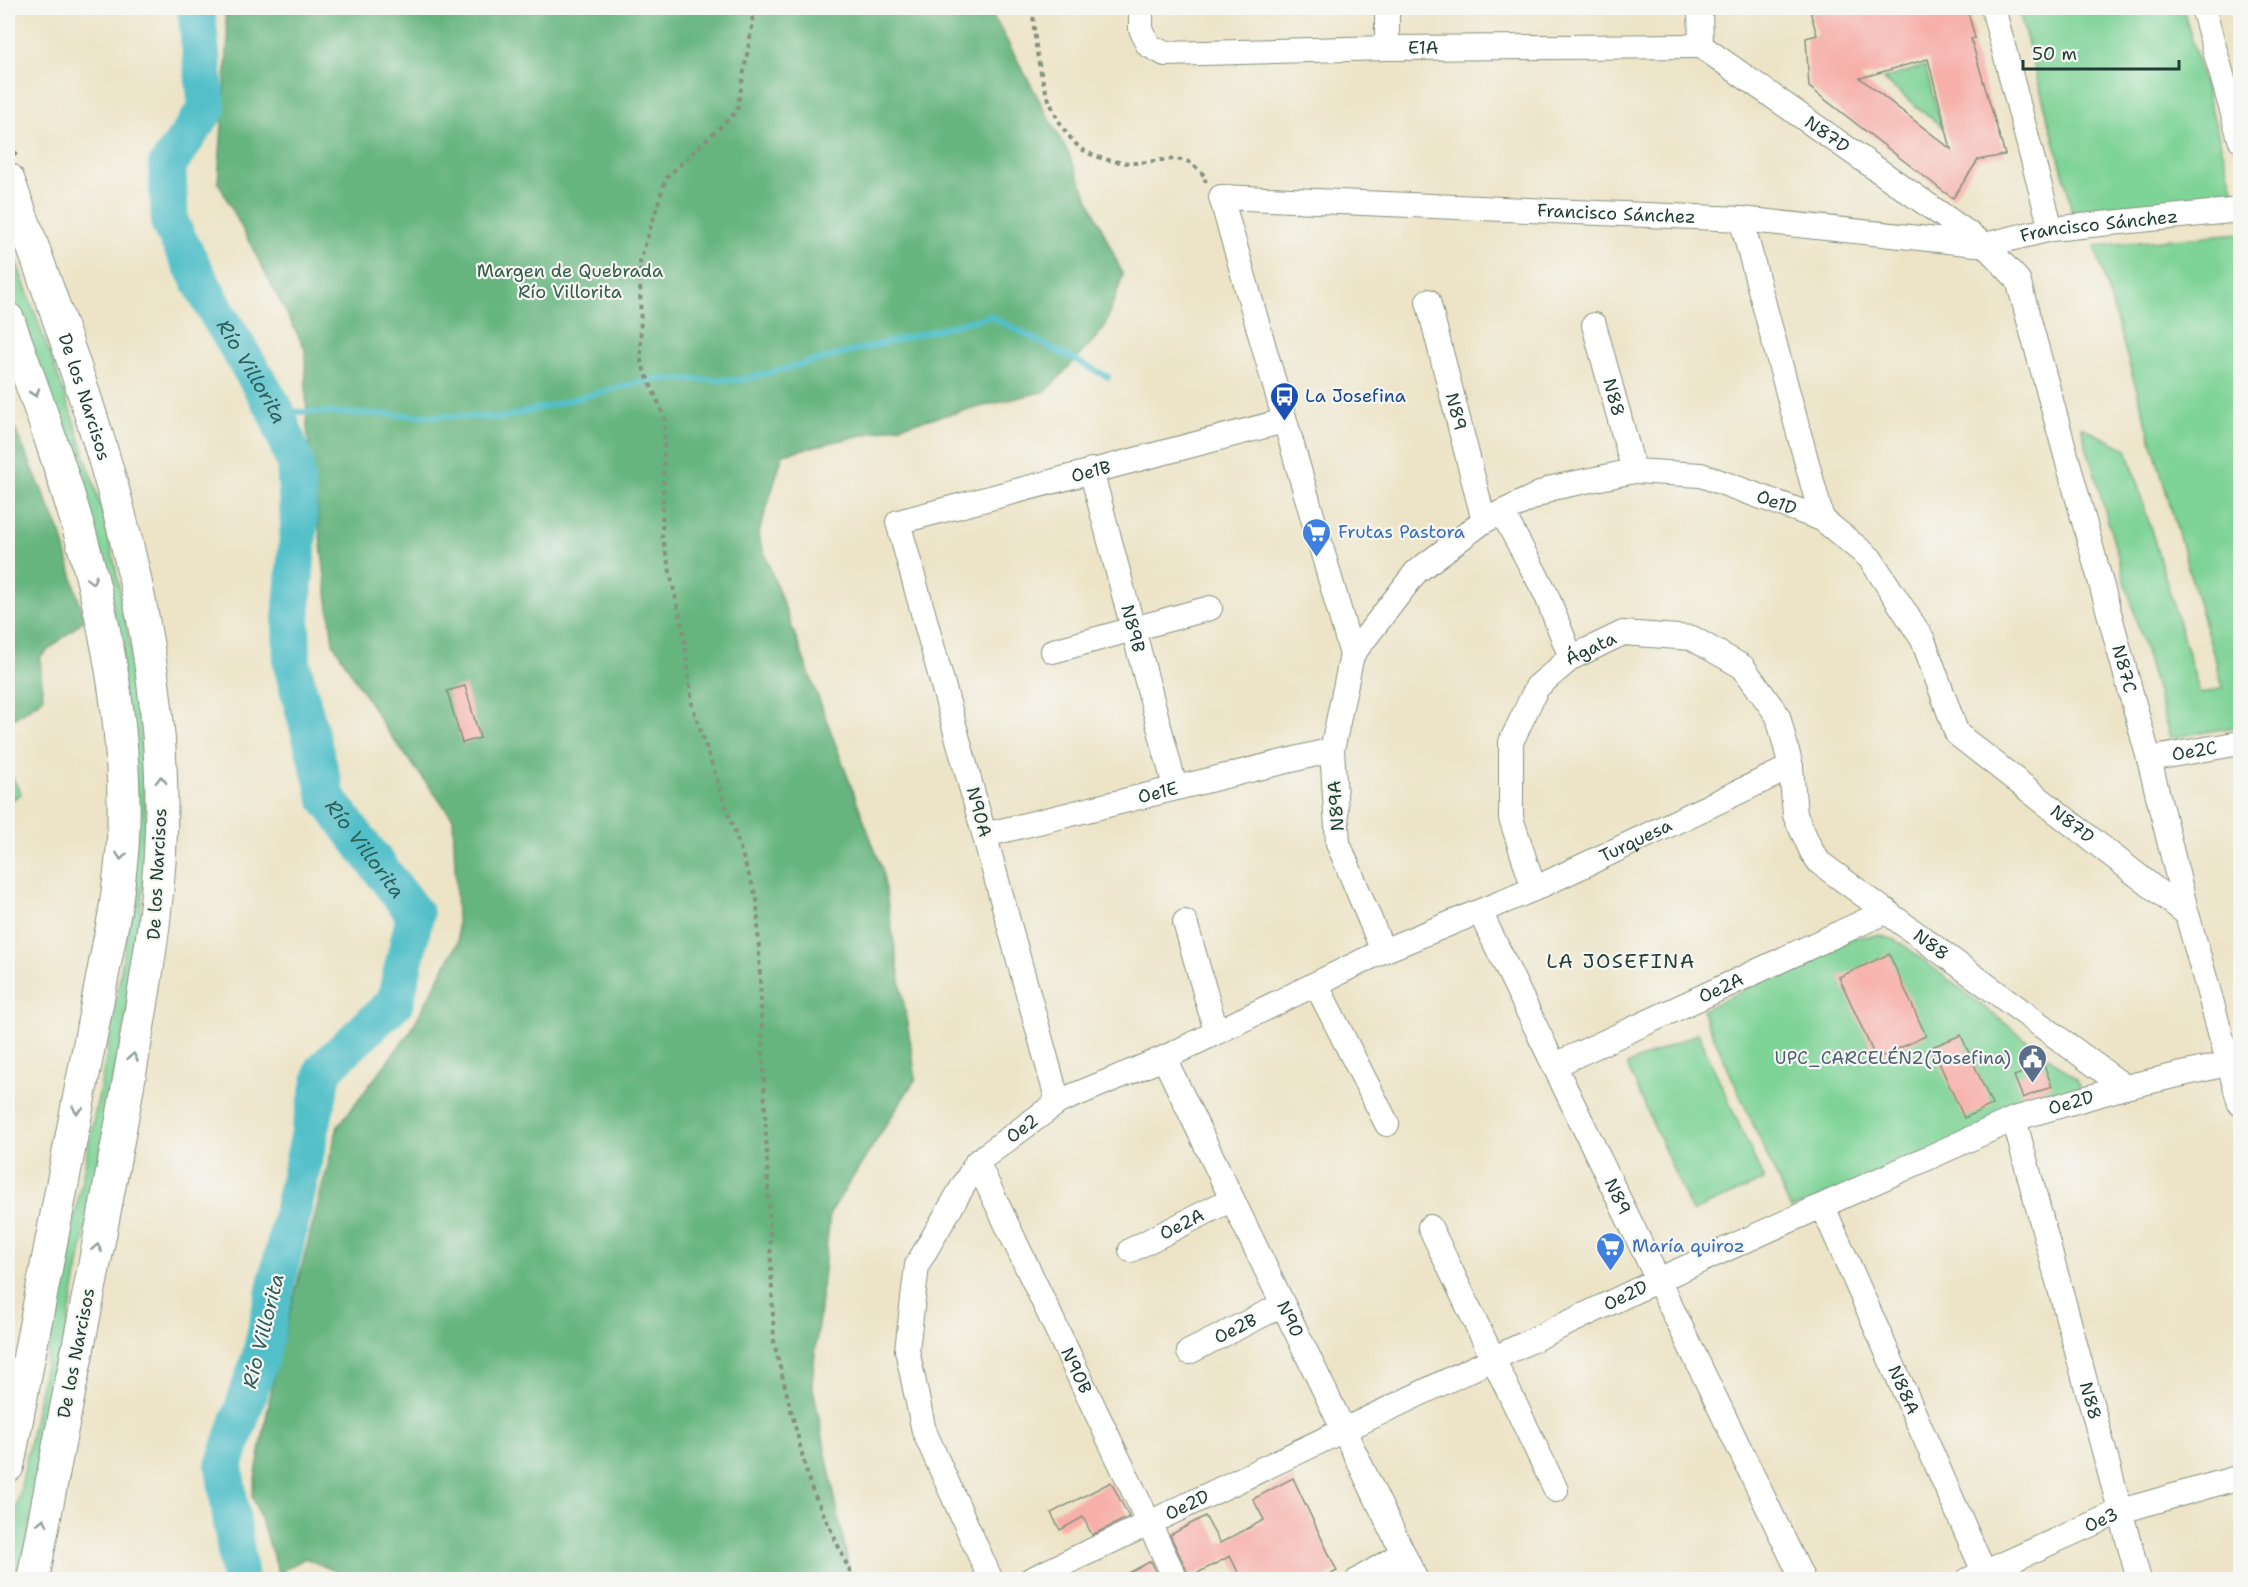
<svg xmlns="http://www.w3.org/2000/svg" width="2248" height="1587" font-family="'Shantell Sans',sans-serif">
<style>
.green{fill:#7ed396;stroke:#4e8865;stroke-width:1.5}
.forest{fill:#66b57f;stroke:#42795a;stroke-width:1.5}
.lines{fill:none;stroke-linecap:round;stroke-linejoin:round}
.stream{stroke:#52c0c9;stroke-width:6}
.river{stroke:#52c0c9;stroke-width:38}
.building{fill:#f7afa9;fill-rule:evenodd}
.minor-casing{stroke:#86907e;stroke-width:26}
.major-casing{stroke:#86907e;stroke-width:34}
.path{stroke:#86907e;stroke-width:4;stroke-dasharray:4.5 4.5;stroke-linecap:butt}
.minor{stroke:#fff;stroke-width:24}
.major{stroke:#fff;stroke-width:32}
.oneway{stroke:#8f9e9a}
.labels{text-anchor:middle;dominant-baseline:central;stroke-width:4.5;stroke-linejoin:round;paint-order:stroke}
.street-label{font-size:18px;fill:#1f3d34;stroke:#f6f6f2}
.park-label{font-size:18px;fill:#325b48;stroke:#f6f6f2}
.transit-label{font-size:18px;fill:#164399;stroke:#f6f6f2;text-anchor:start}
.shop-label{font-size:18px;fill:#366cbe;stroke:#f6f6f2;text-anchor:start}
.service-label{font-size:18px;fill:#4e5e75;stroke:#f6f6f2;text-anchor:end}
.water-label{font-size:20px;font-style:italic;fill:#2c5e59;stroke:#f6f6f2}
.neighbourhood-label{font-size:20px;letter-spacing:1.5px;fill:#1f3d34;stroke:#f6f6f2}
</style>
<rect width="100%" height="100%" fill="#f6f6f2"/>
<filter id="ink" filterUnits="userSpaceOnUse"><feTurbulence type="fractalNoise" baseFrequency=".0167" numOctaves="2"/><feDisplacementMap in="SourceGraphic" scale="12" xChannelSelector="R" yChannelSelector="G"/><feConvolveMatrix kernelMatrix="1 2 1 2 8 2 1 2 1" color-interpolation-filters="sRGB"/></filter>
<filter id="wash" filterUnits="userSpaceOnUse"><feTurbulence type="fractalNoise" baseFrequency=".008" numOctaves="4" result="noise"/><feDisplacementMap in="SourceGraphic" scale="24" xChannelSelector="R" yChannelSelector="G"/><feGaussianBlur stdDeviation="1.35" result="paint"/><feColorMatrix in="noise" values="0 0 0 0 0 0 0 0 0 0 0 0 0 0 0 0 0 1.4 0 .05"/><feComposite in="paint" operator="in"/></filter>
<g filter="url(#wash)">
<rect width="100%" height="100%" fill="#ede4c7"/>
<path class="green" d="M2018,8h165l52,187 -163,19 -4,-23z
M1925,66l17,61 -59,-48z
M2240,233v493l-70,12 -89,-311 46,22 73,245 23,-6 -128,-442z
M8,239l66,182 28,89 13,55 22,116 10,157 -11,127 -117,615 -11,-1v-27l99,-499 25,-148 -20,-304 -6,-32 -98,-271z
M8,769l13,25 -13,8z
M1878,935l17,5 10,6 172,133 3,7 -2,6 -287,117 -89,-199 150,-72z
M1698,1033l66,147 -72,32 -65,-147z"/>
<path class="forest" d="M224,8h765l77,141 57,126 -19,54 -58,62 -263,63 -25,82 124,333 34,209 -86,135 -18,170 39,196 -495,1 -51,-22 -26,15 -27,-78 23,-125 63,-244 72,-94 48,-90 -5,-124 -68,-90 -52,-85 -26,-216 -2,-78 -87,-167 10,-144z
M8,413l53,121 23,86 -44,37 3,42 -35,23z"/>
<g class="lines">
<path class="stream" d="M276,411l226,7 150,-39 89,1 249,-64 118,61"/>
<path class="river" id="s1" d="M196,8l11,100 -40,58 3,58 47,89 59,98 19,52 4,61 -8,94 1,47 35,133 88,117 -20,87 -71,67 -64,289 -36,108 16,114"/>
</g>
<g id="blocks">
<path class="building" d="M1809,8h158l8,30 -4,1 34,116 -27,5 -25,38 -9,-6 -135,-105 -3,-49 11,-3zM1928,59l23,90 -91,-71z
M465,686l15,52 -18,5 -15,-52z
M1889,954l37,82 -50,23 -37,-82z
M1961,1035l31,70 -28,13 -32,-71z
M2044,1065l8,21 -29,12 -9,-22z
M1293,1478l44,93 -17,9h-78l-12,-24 -40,21 -20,-42 35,-19 15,27 44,-23 -11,-21z
M1111,1482l18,35 -37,18 -9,-18 -23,13 -9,-17z
M1151,1561l9,19h-44z"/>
</g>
</g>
<g filter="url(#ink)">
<use href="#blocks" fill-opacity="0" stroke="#86907e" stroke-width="1.5"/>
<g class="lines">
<defs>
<g id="minor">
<path id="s2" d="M1141,8v21l7,16 17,9 222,-6 314,-2"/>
<path d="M1387,8v40"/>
<path d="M1700,8l1,38"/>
<path d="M1993,8l58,221"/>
<path d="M2203,8l37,131"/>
<path id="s3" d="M1701,46l284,199 33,35 131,479 38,155 53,190"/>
<path d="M1741,219l81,300"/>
<path id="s4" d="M1428,301l56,220"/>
<path id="s5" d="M1594,325l40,146"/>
<path id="s6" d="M1091,470l84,317"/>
<path d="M1502,512l44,82 25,64"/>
<path d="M1053,651l157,-43"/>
<path id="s7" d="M1352,655l-131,-458 520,22 244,26 66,-16 189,-19"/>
<path id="s8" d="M2149,759l91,-16"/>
<path id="s9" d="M985,835l347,-85"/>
<path id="s10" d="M1534,889l-23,-71v-76l26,-55 34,-29 52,-25 69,5 51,29 35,49 13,51 4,48 17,37 8,11 305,224"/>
<path id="s11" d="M1480,912l323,668"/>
<path d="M1185,922l31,109"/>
<path id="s12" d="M1383,951l-45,-108 -6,-93 20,-95 64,-83 68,-51 68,-33 82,-17 67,4 121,44 48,39 53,82 34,94 230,180"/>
<path d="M1316,984l71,140"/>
<path id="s13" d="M1164,1058l252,522"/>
<path id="s14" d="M1555,1065l332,-154"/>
<path id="s15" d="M1058,1102l-160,-580 386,-101"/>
<path id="s16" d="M2014,1119l125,461"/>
<path id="s17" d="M977,1162l199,418"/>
<path id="s18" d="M1823,1207l161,365"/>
<path d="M1430,1227l126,263"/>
<path id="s19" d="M1131,1250l101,-51"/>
<path id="s20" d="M1189,1352l93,-47"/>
<path id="s21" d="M991,1580l-67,-149 -17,-81 10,-85 60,-103 81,-60 106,-44 219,-107 151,-62 257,-122"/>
<path id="s22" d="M1030,1580l628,-300 356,-161 111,-32 115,-26"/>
<path d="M1358,1580l45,-27"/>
<path id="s23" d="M1968,1580l153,-69 119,-34"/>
</g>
<g id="major">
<path id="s24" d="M8,179c70,192 146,391 153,598 4,107 -16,210 -34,314 -29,164 -64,326 -94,489"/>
<path d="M8,319c60,166 123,340 115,520 -1,24 -5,48 -8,72l-107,555"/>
</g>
</defs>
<use href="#minor" class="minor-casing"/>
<use href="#major" class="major-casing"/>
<path class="path" d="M750,8l3,13 -16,90 -71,67 -26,83 1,102 24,55 -3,118 22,99 8,70 65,194 17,444 36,142 44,95
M1033,8c1,44 11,105 44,137 12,12 36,17 52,18 18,1 43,-8 60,-1 6,3 12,11 17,15l-1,5
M8,125l8,31"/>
<use href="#minor" class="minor"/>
<use href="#major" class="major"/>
</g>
<defs><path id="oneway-chevron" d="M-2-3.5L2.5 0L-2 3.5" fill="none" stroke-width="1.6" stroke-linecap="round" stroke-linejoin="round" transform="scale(1.5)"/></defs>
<g class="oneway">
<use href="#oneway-chevron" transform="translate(35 393) rotate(71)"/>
<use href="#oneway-chevron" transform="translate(92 580) rotate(76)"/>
<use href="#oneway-chevron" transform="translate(161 780) rotate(-91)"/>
<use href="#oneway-chevron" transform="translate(121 856) rotate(96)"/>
<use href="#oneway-chevron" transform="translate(133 1057) rotate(-80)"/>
<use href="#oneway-chevron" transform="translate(77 1110) rotate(101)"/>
<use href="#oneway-chevron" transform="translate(97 1248) rotate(-79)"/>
<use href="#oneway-chevron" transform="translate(43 1522) rotate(-79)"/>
</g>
</g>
<defs>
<symbol id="bus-pin" viewBox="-11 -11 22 30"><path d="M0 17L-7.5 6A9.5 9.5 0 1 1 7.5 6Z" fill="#1a4fb4" stroke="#f6f6f2"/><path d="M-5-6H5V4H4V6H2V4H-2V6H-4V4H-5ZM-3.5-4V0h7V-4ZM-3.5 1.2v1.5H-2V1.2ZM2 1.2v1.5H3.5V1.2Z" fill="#fff"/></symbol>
<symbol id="supermarket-pin" viewBox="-11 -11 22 30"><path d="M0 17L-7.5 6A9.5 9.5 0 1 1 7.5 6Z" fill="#3f7fe0" stroke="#f6f6f2"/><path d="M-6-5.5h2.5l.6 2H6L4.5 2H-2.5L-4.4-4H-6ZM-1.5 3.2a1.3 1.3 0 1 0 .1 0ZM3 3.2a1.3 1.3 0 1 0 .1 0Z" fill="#fff"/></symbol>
<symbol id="civic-pin" viewBox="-11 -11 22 30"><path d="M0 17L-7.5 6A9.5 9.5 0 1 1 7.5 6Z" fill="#5c6f8a" stroke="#f6f6f2"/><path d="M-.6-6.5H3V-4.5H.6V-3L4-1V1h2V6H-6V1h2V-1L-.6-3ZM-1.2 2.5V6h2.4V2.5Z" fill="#fff"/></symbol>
</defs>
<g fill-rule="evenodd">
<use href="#bus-pin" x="1268" y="380" width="33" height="45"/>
<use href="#supermarket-pin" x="1300" y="516" width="33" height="45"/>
<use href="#civic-pin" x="2016" y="1042" width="33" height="45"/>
<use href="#supermarket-pin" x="1594" y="1230" width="33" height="45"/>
</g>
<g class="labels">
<g class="street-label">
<text stroke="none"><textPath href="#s2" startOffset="316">E1A</textPath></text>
<text stroke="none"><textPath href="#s3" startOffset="154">N87D</textPath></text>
<text stroke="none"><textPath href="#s7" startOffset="872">Francisco Sánchez</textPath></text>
<text stroke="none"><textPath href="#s7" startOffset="1358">Francisco Sánchez</textPath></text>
<text stroke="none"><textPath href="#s24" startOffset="231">De los Narcisos</textPath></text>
<text stroke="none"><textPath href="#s5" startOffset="75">N88</textPath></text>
<text stroke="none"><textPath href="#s4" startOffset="114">N89</textPath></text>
<text stroke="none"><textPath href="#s15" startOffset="801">Oe1B</textPath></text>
<text stroke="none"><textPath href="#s12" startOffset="804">Oe1D</textPath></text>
<text stroke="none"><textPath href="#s6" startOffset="164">N89B</textPath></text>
<text stroke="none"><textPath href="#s10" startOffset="278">Ágata</textPath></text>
<text stroke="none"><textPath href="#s3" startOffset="798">N87C</textPath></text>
<text stroke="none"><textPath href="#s8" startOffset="46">Oe2C</textPath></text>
<text stroke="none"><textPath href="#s9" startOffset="178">Oe1E</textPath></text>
<text transform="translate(1336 806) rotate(-94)">N89A</text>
<text transform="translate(979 812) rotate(75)">N90A</text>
<text stroke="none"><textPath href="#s12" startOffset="1258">N87D</textPath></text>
<text stroke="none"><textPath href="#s21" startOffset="1186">Turquesa</textPath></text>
<text transform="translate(157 874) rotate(-87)">De los Narcisos</text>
<text stroke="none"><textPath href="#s10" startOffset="795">N88</textPath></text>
<text stroke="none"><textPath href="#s14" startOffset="183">Oe2A</textPath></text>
<text stroke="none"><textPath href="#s22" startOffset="1146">Oe2D</textPath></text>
<text stroke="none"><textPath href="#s21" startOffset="507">Oe2</textPath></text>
<text stroke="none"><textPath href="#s11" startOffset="316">N89</textPath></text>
<text stroke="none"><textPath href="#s19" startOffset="57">Oe2A</textPath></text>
<text stroke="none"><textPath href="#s22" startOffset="660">Oe2D</textPath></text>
<text stroke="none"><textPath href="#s13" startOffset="290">N90</textPath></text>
<text stroke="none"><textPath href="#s20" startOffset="52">Oe2B</textPath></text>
<text transform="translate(76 1353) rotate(-79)">De los Narcisos</text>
<text stroke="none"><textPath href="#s17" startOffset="231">N90B</textPath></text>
<text stroke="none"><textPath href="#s18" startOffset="200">N88A</textPath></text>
<text stroke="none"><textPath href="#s16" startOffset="292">N88</textPath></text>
<text stroke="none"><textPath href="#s22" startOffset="174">Oe2D</textPath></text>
<text stroke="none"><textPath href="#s23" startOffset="146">Oe3</textPath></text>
</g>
<g class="park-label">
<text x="570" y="271">Margen de Quebrada<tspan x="570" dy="21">Río Villorita</tspan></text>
</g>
<g class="transit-label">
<text x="1305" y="396">La Josefina</text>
</g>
<g class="shop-label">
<text x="1338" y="532">Frutas Pastora</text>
<text x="1632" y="1246">María quiroz</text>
</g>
<g class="service-label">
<text x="2011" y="1058">UPC_CARCELÉN2(Josefina)</text>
</g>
<g class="water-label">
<text stroke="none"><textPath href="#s1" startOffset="398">Río Villorita</textPath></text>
<text stroke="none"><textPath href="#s1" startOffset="903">Río Villorita</textPath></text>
<text transform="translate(263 1331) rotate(-76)">Río Villorita</text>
</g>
<g class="neighbourhood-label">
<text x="1621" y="961">LA JOSEFINA</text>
</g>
</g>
<rect width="2248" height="1587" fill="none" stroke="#f6f6f2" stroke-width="30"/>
<path d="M2023 60v9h156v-9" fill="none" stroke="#1f3d34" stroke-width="3"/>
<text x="2032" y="60" font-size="18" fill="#1f3d34" stroke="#f6f6f2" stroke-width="4.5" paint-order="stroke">50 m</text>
</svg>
